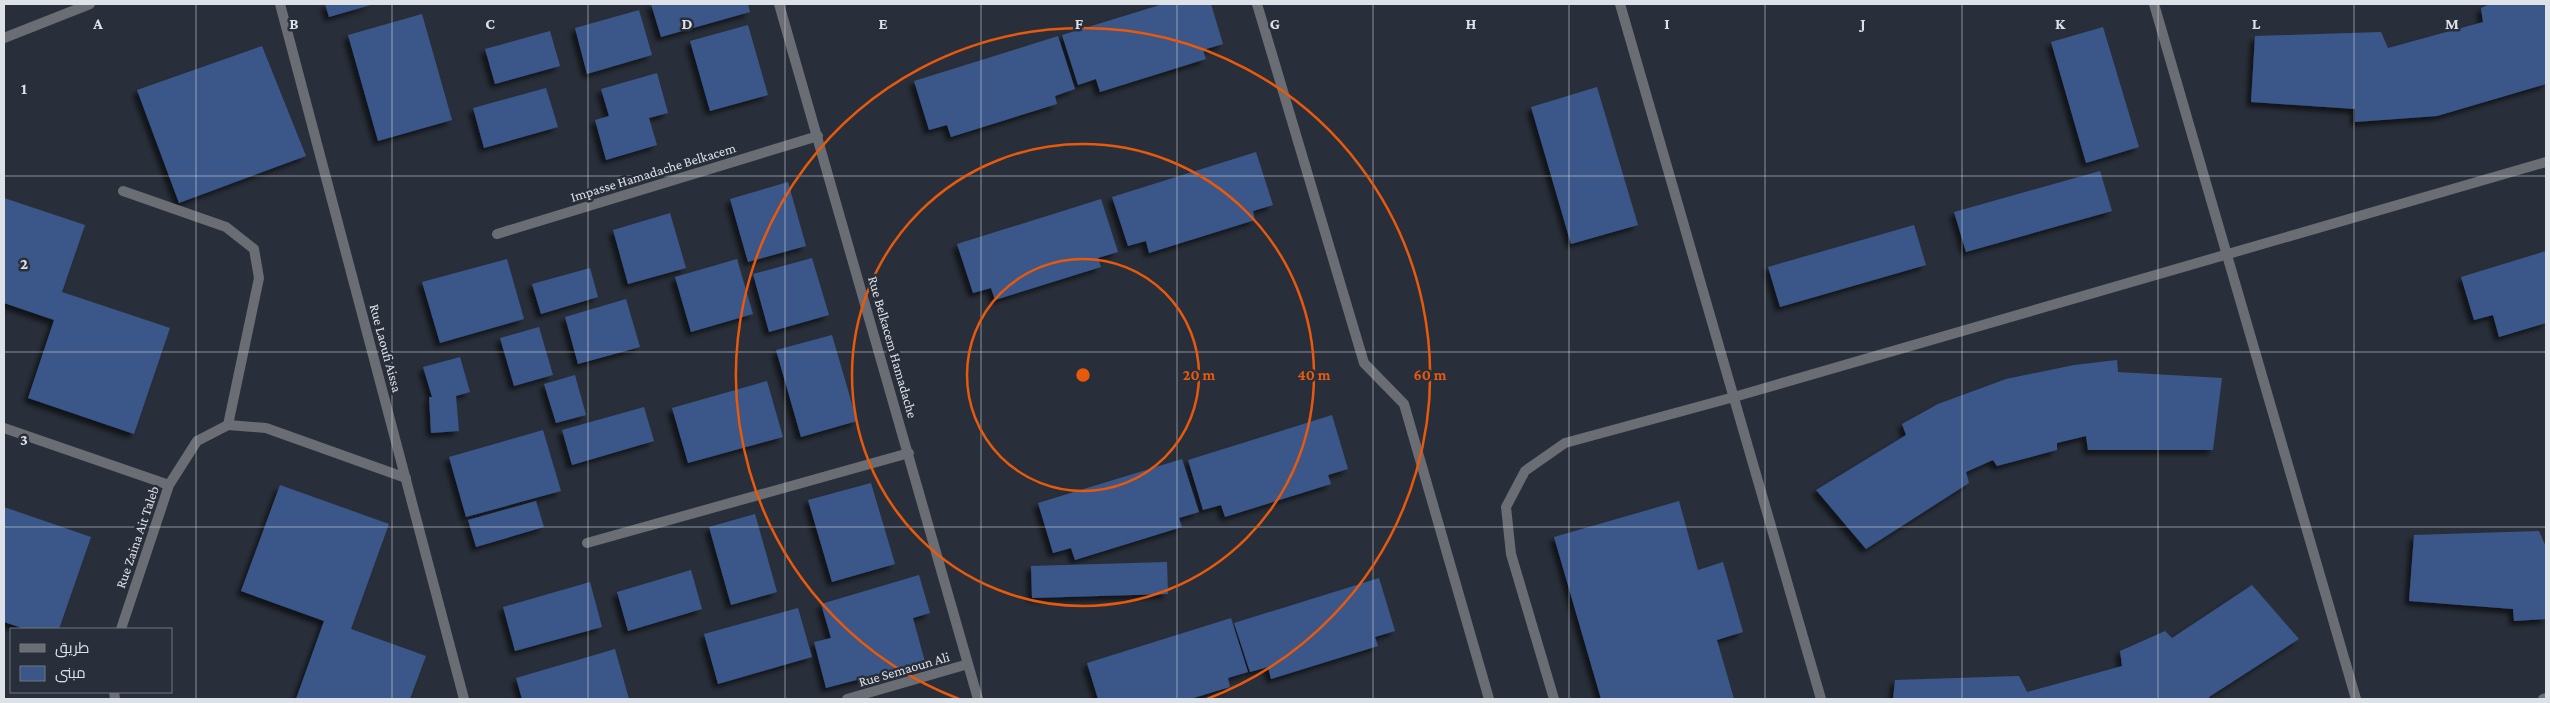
<svg xmlns="http://www.w3.org/2000/svg" width="2550" height="703" font-family="'Crimson Pro',Cairo,serif">
<style>
.building{fill:#3a5788;filter:url(#shadow)}
.lines{fill:none;stroke-linecap:round;stroke-linejoin:round}
.lane{stroke:#6a6d73;stroke-width:10}
.street{stroke:#6a6d73;stroke-width:10}
.grid{fill:none;stroke:#dde1e8;stroke-width:1;stroke-opacity:0.55}
.ring{fill:none;stroke:#e8590c;stroke-width:2.5}
.labels{text-anchor:middle;dominant-baseline:central;stroke-width:5;stroke-linejoin:round;paint-order:stroke}
.street-label{font-size:14px;fill:#dde1e8;stroke:#292f3a}
.grid-label{font-size:16px;text-anchor:middle;font-weight:bold;fill:#dde1e8;stroke:#292f3a;stroke-width:5;stroke-linejoin:round;paint-order:stroke}
.centre{fill:#e8590c;stroke:#292f3a;stroke-width:2.5}
.ring-label{font-size:15px;text-anchor:middle;font-weight:bold;fill:#e8590c;stroke:#292f3a;stroke-width:5;stroke-linejoin:round;paint-order:stroke}
</style>
<defs>
<filter id="shadow"><feDropShadow dx="-4.5" dy="4.5" stdDeviation="2.5" flood-color="#0009"/></filter>
</defs>
<rect width="100%" height="100%" fill="#292f3a"/>
<path class="building" d="M325,4h49l-45,13z
M651,4h97l2,8 -89,25z
M1163,4h48l12,40 -20,6 3,9 -106,33 -4,-13 -18,6 -16,-50z
M2490,4h56v80l-109,32 -82,6v-13l-104,-7 4,-66 126,-4 7,16 95,-26 -2,-14z
M639,10l13,45 -65,19 -12,-46z
M422,14l30,106 -74,21 -30,-106z
M748,25l20,70 -58,16 -20,-70z
M2103,27l36,120 -53,16 -35,-121z
M550,31l10,35 -65,18 -10,-35z
M1058,36l17,53 -20,7 2,8 -106,33 -4,-12 -18,5 -15,-49z
M262,46l44,110 -127,47 -42,-113z
M657,73l11,40 -19,5 8,27 -51,15 -11,-40 14,-4 -8,-27z
M1597,87l41,138 -67,19 -40,-137z
M546,88l12,39 -74,21 -11,-40z
M1256,152l17,53 -20,6 2,9 -106,33 -3,-12 -18,5 -16,-49z
M2100,171l12,40 -146,41 -12,-40z
M788,182l18,64 -58,16 -18,-63z
M4,198l81,27 -23,67 108,36 -36,106 -106,-36 26,-78 -50,-17z
M1101,199l17,53 -20,6 3,9 -106,33 -4,-12 -18,5 -16,-49z
M670,213l16,55 -58,16 -15,-54z
M1914,225l12,40 -146,42 -12,-40z
M2546,251v72l-47,14 -6,-22 -19,5 -13,-43z
M812,258l17,57 -60,17 -16,-58z
M507,259l17,60 -84,24 -18,-61z
M737,259l16,55 -62,18 -16,-55z
M590,268l8,29 -57,17 -9,-30z
M626,299l14,48 -62,17 -13,-47z
M539,327l14,48 -39,11 -14,-48z
M832,335l25,86 -56,16 -25,-87z
M460,357l10,35 -14,4 3,35 -28,2 -2,-36h3l-9,-30z
M2117,360l1,12 104,6 -9,72h-125l-2,-14 -29,7v7l-60,16 -4,-6 -27,12 3,11 -103,66 -50,-59 90,-55 -4,-11 36,-20 68,-25 68,-14z
M575,375l11,40 -30,8 -12,-39z
M767,381l16,56 -95,26 -16,-55z
M644,407l10,34 -82,24 -10,-35z
M1332,415l16,54 -20,6 3,9 -106,33 -4,-12 -18,5 -15,-50z
M543,430l18,61 -95,26 -17,-60z
M1182,459l17,53 -20,6 3,9 -107,33 -4,-12 -18,5 -15,-50z
M871,483l24,81 -63,18 -24,-82z
M280,485l109,39 -38,105 75,27 -16,43h-114l28,-78 -83,-30z
M536,501l8,26 -68,20 -8,-27z
M1679,501l19,69 25,-8 20,70 -26,8 17,59h-133l-47,-162z
M4,507l87,30 -32,92h-34l-21,-7z
M755,514l22,78 -46,13 -22,-78z
M2539,531l7,16v72l-32,2 -1,-12 -104,-8 5,-66z
M1167,562l1,32 -136,4 -1,-32z
M691,570l11,39 -74,22 -11,-39z
M919,575l11,38 -17,5 12,44 -99,26 -12,-46 17,-4 -10,-34z
M1379,578l16,53 -20,6 3,9 -107,33 -3,-12 -18,5 -16,-49z
M590,582l12,45 -87,24 -12,-44z
M2252,585l47,54 -90,58 1,2h-317l2,-19 124,-4 8,16 95,-26 -2,-15 45,-20 7,7z
M798,608l14,49 -94,27 -14,-50z
M1231,618l17,54 -20,6 2,9 -40,12h-92l-11,-36z
M615,649l14,50h-107l-6,-21z"/>
<g class="lines">
<path class="lane" d="M1257,4l107,359 40,41 85,295
M1620,4l201,695
M2154,4l202,695
M123,191l103,36 28,22 5,29 -31,147
M1554,699l-43,-145 -5,-47 19,-36 40,-28 169,-46 812,-235
M2543,699l3,-1"/>
<path class="street" d="M280,4l184,695
M779,4l199,695
M4,38l86,-34
M497,234l321,-98
M4,428l165,57
M587,543l322,-90
M121,629l48,-144 28,-44 31,-16 38,3 140,50
M114,692l1,7
M847,699l121,-35"/>
</g>
<path class="grid" d="M196,4v695M392,4v695M588,4v695M785,4v695M981,4v695M1177,4v695M1373,4v695M1569,4v695M1765,4v695M1962,4v695M2158,4v695M2354,4v695M4,176h2542M4,352h2542M4,527h2542"/>
<g class="ring">
<circle cx="1083" cy="375" r="116"/>
<circle cx="1083" cy="375" r="231"/>
<path d="M959 699A347 347 0 1 1 1207 699"/>
</g>
<g class="labels">
<g class="street-label">
<text transform="translate(653 172) rotate(-17)">Impasse Hamadache Belkacem</text>
<text transform="translate(893 347) rotate(74)">Rue Belkacem Hamadache</text>
<text transform="translate(386 348) rotate(75)">Rue Laoufi Aissa</text>
<text transform="translate(137 537) rotate(-71)">Rue Zaina Ait Taleb</text>
<text transform="translate(904 669) rotate(-16)">Rue Semaoun Ali</text>
</g>
</g>
<g class="grid-label">
<text x="98" y="29">A</text>
<text x="294" y="29">B</text>
<text x="490" y="29">C</text>
<text x="687" y="29">D</text>
<text x="883" y="29">E</text>
<text x="1079" y="29">F</text>
<text x="1275" y="29">G</text>
<text x="1471" y="29">H</text>
<text x="1667" y="29">I</text>
<text x="1863" y="29">J</text>
<text x="2060" y="29">K</text>
<text x="2256" y="29">L</text>
<text x="2452" y="29">M</text>
<text x="24" y="94">1</text>
<text x="24" y="269">2</text>
<text x="24" y="445">3</text>
</g>
<circle cx="1083" cy="375" r="8" class="centre"/>
<g class="ring-label">
<text x="1199" y="380">20 m</text>
<text x="1314" y="380">40 m</text>
<text x="1430" y="380">60 m</text>
</g>
<rect width="2550" height="703" fill="none" stroke="#dde1e8" stroke-width="10"/>
<rect x="10" y="628" width="162" height="65" fill="#292f3a" stroke="#717680"/>
<rect x="20" y="644" width="25" height="8" fill="#6a6d73" stroke="#717680"/>
<text x="55" y="653" font-size="15" fill="#dde1e8">طريق</text>
<rect x="20" y="666" width="25" height="15" fill="#3a5788" stroke="#717680"/>
<text x="55" y="678" font-size="15" fill="#dde1e8">مبنى</text>
</svg>
